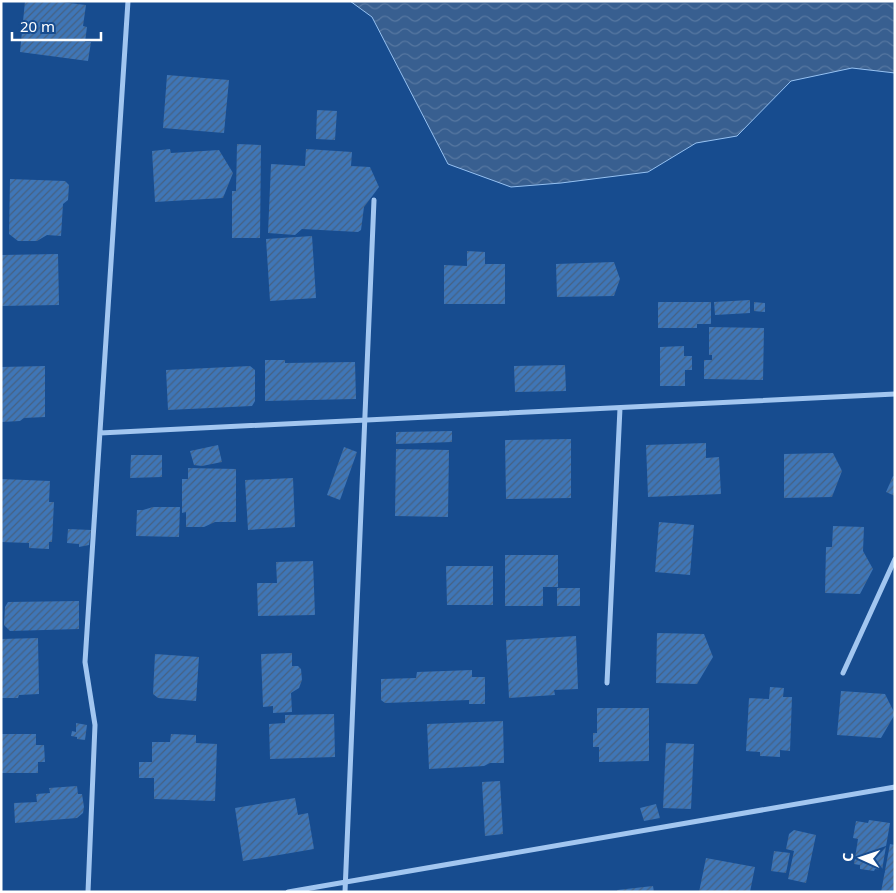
<svg xmlns="http://www.w3.org/2000/svg" width="896" height="893" font-family="'Noto Sans',sans-serif">
<style>
.water{fill:url(#water-waves);stroke:#95c1f2}
.building{fill:url(#building-hatch)}
.lines{fill:none;stroke-linecap:round;stroke-linejoin:round}
.street{stroke:#a2c6f0;stroke-width:5}
</style>
<defs>
<pattern id="water-waves" width="16" height="10" patternUnits="userSpaceOnUse" patternTransform="scale(1.25)"><rect width="16" height="10" fill="#385f90"/><path d="M0 5q4-4 8 0t8 0" fill="none" stroke="#5677a1"/></pattern>
<pattern id="building-hatch" width="6" height="6" patternUnits="userSpaceOnUse" patternTransform="scale(1.25)"><rect width="6" height="6" fill="#3f76b7"/><path d="M-1 1l2-2M0 6l6-6M5 7l2-2" fill="none" stroke="#466182"/></pattern>
</defs>
<rect width="100%" height="100%" fill="#174c8f"/>
<path class="water" d="M350,1h545v72l-43,-5 -61,13 -54,55 -41,7 -48,29 -87,11 -50,4 -63,-23 -76,-147z"/>
<path class="building" d="M25,1h27l34,4 -3,21 4,1 -2,15h6l-3,19 -68,-9z
M167,75l62,5 -5,53 -61,-5z
M317,110l20,1 -2,29 -19,-1z
M237,144l24,1 -1,93h-28v-47h4z
M170,149l1,4 48,-3 14,23 -10,25 -68,4 -3,-51z
M306,149l46,3 -1,14 19,1 9,20 -15,20 -3,23 -3,2 -56,-3 -7,6 -27,-2 3,-69 34,2z
M10,179l55,2 4,4 -1,15 -5,4 -2,32 -14,-1 -10,6h-19l-9,-7z
M312,236l4,62 -46,3 -4,-62z
M467,251l18,1v12h20v40h-61v-39l23,1z
M58,254l1,51 -58,1v-51z
M614,262l6,17 -6,17 -57,1 -1,-33z
M750,300v13l-35,2 -1,-13z
M658,302h53v22h-14v4h-39z
M754,302l11,1v9l-11,-1z
M709,327l55,1 -1,52 -59,-1v-19h8v-5h-3z
M684,346v10h8v14h-7v16h-25v-39z
M265,360h20v3l70,-1 1,37 -91,2z
M565,365l1,26 -51,1 -1,-26z
M45,366v51l-21,1 -4,3 -18,1 -1,-55z
M250,366l5,4v31l-3,5 -84,4 -2,-40z
M452,431v11l-56,2v-12z
M571,439v59l-65,1 -1,-59z
M706,443v15l13,-1 2,37 -73,3 -2,-52z
M218,445l4,17 -20,4 -8,-1 -4,-14z
M344,447l13,5 -17,48 -13,-5z
M396,449l53,1 -1,67 -53,-1z
M833,453l9,18 -10,26 -48,1v-44z
M131,455h31v22l-32,1z
M188,468l48,1v53h-21l-11,5h-18v-15l-4,1v-34h6z
M893,476l2,1v19l-9,-4z
M293,478l2,49 -47,3 -3,-50z
M1,479l49,2 -1,21h5l-2,40h-3v7l-20,-1v-5l-28,-1z
M153,507h27l-1,30 -43,-1 1,-26h6z
M659,522l35,3 -4,50 -35,-3z
M833,526l31,1 -1,24 10,18 -13,25 -35,-1 1,-46h6z
M68,529l23,1 -2,15 -10,2v-3l-12,-1z
M505,555h53v32h-15v19h-38z
M313,561l2,54 -57,1 -1,-33h20l-1,-21z
M446,566h47v39h-46z
M557,588h23v18h-23z
M79,601v28l-69,2 -6,-6 1,-18 3,-5z
M657,633l47,1 9,23 -16,27 -41,-1z
M576,636l2,53 -24,1 1,5 -46,3 -3,-58z
M38,638l1,56 -20,1 -1,3h-17v-59z
M292,653v13h6l3,3 1,11 -3,8 -8,5 1,19 -19,1v-7l-10,1 -2,-53z
M155,654l44,3 -3,44 -38,-3 -5,-4z
M472,670v7h13v27h-16v-4l-84,3 -4,-3v-21l35,-1 1,-6z
M770,687l14,1 -1,9h9l-2,54 -10,-1v7l-20,-1v-4l-14,-1 3,-53 20,1z
M841,691l44,3 10,20 -14,24 -44,-3z
M597,708h52v53l-50,1v-15h-6v-14h4z
M334,714l1,43 -65,2 -1,-35 16,-1v-8z
M503,721l1,42h-14l-6,3 -55,3 -2,-45z
M76,723l11,2 -2,15 -8,-1v-2l-6,-1 1,-5 4,1z
M1,734h35v11h8l1,17h-7v11h-37z
M171,734l25,1v8l21,1 -2,57 -61,-2v-21h-15v-16h13v-20h18z
M666,743l28,1 -3,65 -28,-1z
M500,781l3,53 -18,2 -3,-54z
M77,786l1,8h4l2,13 -1,6 -6,5 -62,5 -1,-20 23,-1 -1,-8 14,-1 -1,-5z
M295,798l3,17 10,-2 6,36 -71,12 -8,-53z
M656,804l4,14 -16,3 -4,-13z
M869,820l21,3 -8,47 -7,-1 -1,2 -14,-2v-4l-6,-1 4,-25 -5,-1 3,-17 12,2z
M794,830l22,5 -10,48 -18,-4 6,-28 -8,-2 3,-15z
M890,844l5,1v47h-14z
M774,851l16,2 -4,20 -15,-2z
M706,858l49,9 -5,25h-51z
M653,886l1,6h-37v-2z"/>
<g class="lines">
<path class="street" d="M100,433l795,-39
M843,673l52,-114
M607,683l13,-275
M88,892l7,-167 -10,-63 43,-661
M288,892l607,-105
M345,892l29,-692"/>
</g>
<rect width="896" height="893" fill="none" stroke="#ffffff" stroke-width="5"/>
<g transform="translate(861 858) rotate(273)" stroke="#174c8f" stroke-width="4" paint-order="stroke">
<path d="M0-4L9 19L0 12L-9 19Z" fill="#ffffff"/>
<text y="-8" font-size="14" font-weight="bold" text-anchor="middle" fill="#ffffff">С</text>
</g>
<path d="M12 32v8h89v-8" fill="none" stroke="#ffffff" stroke-width="2.5"/>
<text x="20" y="32" font-size="15" fill="#ffffff" stroke="#174c8f" stroke-width="4" paint-order="stroke">20 m</text>
</svg>
